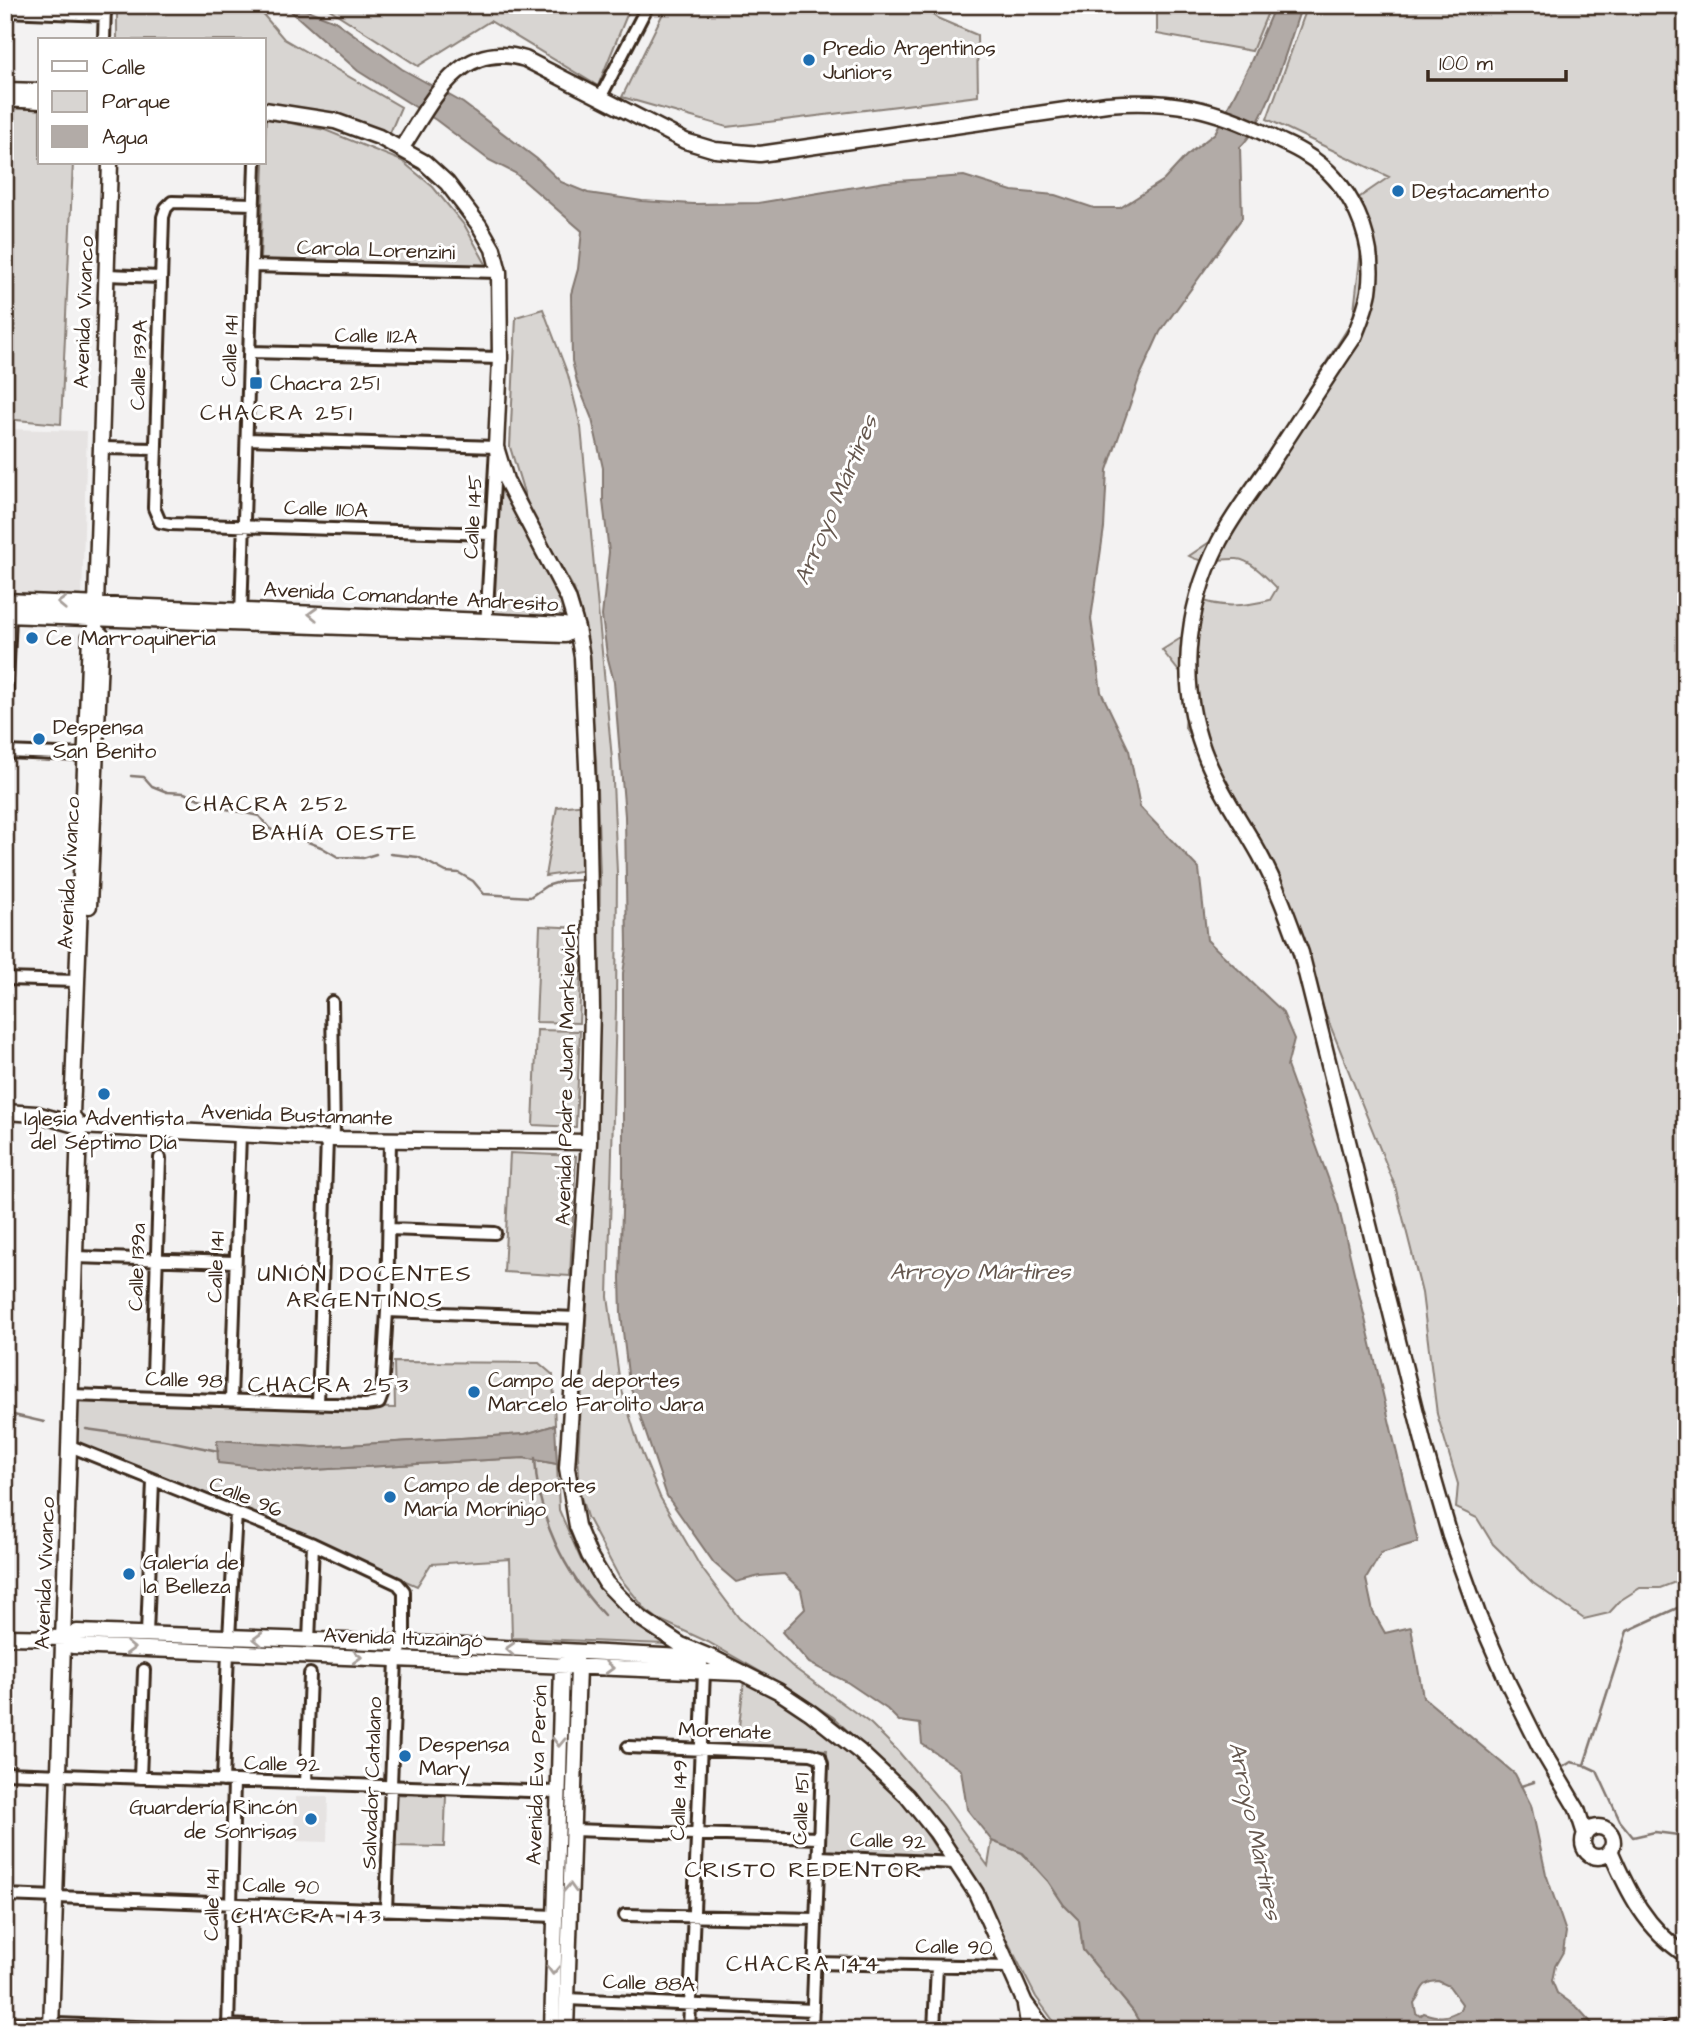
<svg xmlns="http://www.w3.org/2000/svg" width="1691" height="2035" font-family="'Architects Daughter',sans-serif">
<style>
.built{fill:#e6e3e2}
.green{fill:#d8d5d2;stroke:#8a8078;stroke-width:2}
.water{fill:#b2aba7;stroke:#827770;stroke-width:2;fill-rule:evenodd}
.lines{fill:none;stroke-linecap:round;stroke-linejoin:round}
.stream{stroke:#827770;stroke-width:2.5}
.street-casing{stroke:#3b2a1e;stroke-width:16}
.secondary-casing{stroke:#3b2a1e;stroke-width:19}
.primary-casing{stroke:#3b2a1e;stroke-width:21}
.street{stroke:#fff;stroke-width:10}
.secondary{stroke:#fff;stroke-width:14}
.primary{stroke:#fff;stroke-width:16}
.oneway{stroke:#a79f9a}
.poi-dot{fill:#1f6fb2;stroke:#fff;stroke-width:2.5}
.labels{text-anchor:middle;dominant-baseline:central;stroke-width:6;stroke-linejoin:round;paint-order:stroke}
.poi-label{font-size:21px;fill:#3b2a1e;stroke:#fff;text-anchor:start}
.street-label{font-size:21px;fill:#3b2a1e;stroke:#fff}
.neighbourhood-label{font-size:23px;letter-spacing:2px;fill:#3b2a1e;stroke:#fff}
.water-label{font-size:23px;font-style:italic;fill:#65574e;stroke:#fff}
</style>
<rect width="100%" height="100%" fill="#f3f2f2"/>
<filter id="ink" filterUnits="userSpaceOnUse"><feTurbulence type="fractalNoise" baseFrequency=".0143" numOctaves="2"/><feDisplacementMap in="SourceGraphic" scale="14" xChannelSelector="R" yChannelSelector="G"/><feConvolveMatrix kernelMatrix="1 2 1 2 8 2 1 2 1" color-interpolation-filters="sRGB"/></filter>
<g filter="url(#ink)">
<path class="built" d="M5,429l82,2 -5,167 -77,-3z
M295,1797h33l-1,45 -33,-1z"/>
<path class="green" d="M117,5h138l29,34 117,68 -11,26 -59,-19 -67,-10v-64h-147z
M323,5h308l-33,81 -108,-65 -72,45z
M667,5h252l18,13 40,17 1,61 -251,31 -105,-30z
M1157,5h114l-19,46 -95,-17z
M1308,5h378v1573l-26,10h-20l-19,12 -12,13 -25,6 -51,-36 -40,-39 -16,-26 -21,-10 2,-24 -21,-70 -15,-121 -27,-107 -94,-233 -33,-64 -7,-33 -26,-30 -29,-50 1,-14 -22,-34 3,-45 -26,-33 27,-17 7,-35c24,11 49,8 74,2l7,-12c-10,-10 -26,-28 -40,-29 -18,-1 -32,6 -48,-3l25,-17 139,-219 8,-70 -4,-51 32,-22 -122,-58z
M5,108l35,1v54h33l-12,261 -56,-5z
M266,118l59,12 77,31 31,26 32,39 22,40 -227,-6z
M543,309l25,66 13,52 31,332 5,114 -1,135 -8,289 12,87 18,59 22,54 40,69 39,52 54,49 78,57 27,27 46,54 44,61 4,-25 30,12 26,28 16,24 15,15 4,30 50,61 11,19h-84l-24,-33 -62,-121 -45,-62 -46,-50 -50,-47 -51,-33 -74,-42 -50,-23 -12,-9 -27,-33 -32,-60 -7,-23 -2,-39 18,-302 4,-277 -4,-116 -9,-108 -5,-37 -8,-26 -44,-77 -20,-65 6,-130z
M498,467l15,42 51,93 3,17 -77,-4z
M587,804v66l-42,6 12,-69z
M540,926l43,2 -4,95 -43,-1z
M537,1030l43,1 -4,96 -43,-2z
M510,1153l66,3 -6,120 -66,-4z
M394,1362l145,1 14,12 2,50 -29,9 -212,13 -97,-7 78,31 229,-13 33,6 2,46 22,50 30,38 53,46 -152,-6 -2,-79 -79,5 -14,22 -144,-63 -198,-77 3,-45 317,7z
M566,1669l6,1 -13,360h-5z
M744,1680c62,28 121,74 164,128 12,15 22,32 33,48l-120,-4 6,-102 -90,-4z
M393,1794l53,2 -2,51 -53,-1z"/>
<path class="water" d="M284,5h10l41,16 67,48 61,34 74,56 24,23 27,11 54,8 52,3 64,-1 127,-21 79,-6 48,15 43,4 39,13h26l44,-28 22,-24 29,-23 35,-69 25,-59h27c-13,37 -35,117 -62,142l2,71 -82,114 -20,44 -33,94 -3,58 -13,91 10,73 28,58 11,57 59,62 8,71 75,71 12,28 -7,27 51,139 80,337 -37,11 -15,26 7,33 12,21 26,-6 12,70 92,77 16,31 15,69 20,58 -3,20 -8,14 -3,15 5,12 21,15 20,22h-454l-11,-19 -50,-61 -4,-30 -15,-15 -16,-24 -25,-28 -31,-12 -25,-32 -6,-39 -39,-26 -2,-20 -21,-3 -12,-12 -40,-27 -38,-19 -27,-31 23,-23 -4,-19 -17,-16 -24,2 -24,6 -22,-19 -47,-67 -38,-113 -8,-69 -1,-36 3,-100v-205l4,-25 -2,-132 -11,-134 -7,-27 -5,-39 7,-64 -6,-51v-33l-11,-49 -15,-37 -5,-21 -1,-67 7,-25 4,-38 -67,-58 -26,-13 -53,-40 -78,-49zM1438,1981l11,5 13,18 -2,6c-13,8 -23,8 -36,3l-4,3 -4,-3 -2,-10c9,-12 6,-21 24,-22z
M555,1425l2,39 -33,-6 -229,13 -77,-8 -1,-23 97,7 211,-13z"/>
<g class="lines">
<path class="stream" d="M131,776l13,1 8,9 15,6 17,1 38,15 37,8 10,12 11,8 15,1 26,10 17,10 25,1 13,-4
M390,854l28,3 28,15 13,1 14,8 11,13 46,3 16,-11 17,-5 18,-1
M5,1413l39,9
M86,1429l78,11 54,11
M535,1458c2,60 29,114 69,157
M1584,1765l43,-134 59,-27
M1563,1767l8,-5 13,3 13,6 23,50 13,16 22,-5 31,4
M1521,1786l13,-4"/>
<defs>
<path id="street" d="M5,11l100,4
M104,40l1,-35
M600,98l48,-93
M254,204l-82,-2 -6,6 -3,9 -9,291 6,14 10,2 321,10
M252,266l247,6
M106,275l55,2
M250,352l250,6
M247,439l249,8 -10,181
M101,448l55,1
M241,617l14,-454
M5,733l5,-118
M5,752l80,3
M5,979l71,2
M332,1002l2,137
M389,1229l106,4
M75,1257l160,5
M387,1311l191,7
M153,1376l7,-218
M71,1395l294,10 14,-2 3,-8 5,-84 3,-171
M231,1400l9,-266
M318,1403l9,-264
M70,1446l243,98 85,40 6,7v52l-8,16 -10,251
M147,1634l6,-153
M229,1638l7,-125
M309,1641l4,-97
M628,1747l183,7 9,3 2,7 -10,266
M5,1773l552,19
M140,1778l4,-108
M223,1781l5,-129
M306,1784l4,-110
M572,1830l247,8
M819,1857l138,6
M5,1895l550,21
M625,1915l191,4
M815,1963l193,4
M567,1999l246,11
M5,2022l208,8
M229,2025l104,5
M228,2030l6,-249
M689,2030l15,-358 -2,-7
M934,2030l3,-64"/>
<path id="secondary" d="M5,90l35,1
M5,99l35,2
M264,110l71,11 44,16 45,25 23,21 32,42 14,24 6,23 1,86 -4,89 10,33 62,118 9,30 5,29 6,130 4,222 -3,133 -22,326 10,58 12,29 17,28 33,34 42,28 34,14 63,32 33,22 49,39 47,44 29,36 40,61 49,110 20,27
M401,149c30,-45 57,-111 124,-90l160,82 30,9 45,4 347,-50c64,-5 108,4 165,33 11,6 23,10 33,17 46,27 72,85 64,138 -3,16 -9,30 -15,45 -29,43 -57,86 -85,129 -17,25 -36,49 -50,76 -35,69 -42,148 -11,220 14,33 35,62 52,93 17,31 29,65 41,98l125,500 24,83 29,81 29,66 32,64 37,62 8,25
M5,601l481,20 78,4 13,3
M5,615l560,20 12,-7
M89,906l12,-271 -6,-5
M5,1112l31,2 43,12 255,13 255,3
M5,1637l60,1 12,-6 327,11 299,15
M65,1638l8,8 666,27
M1583 1842a15 15 0 1 1 30 0a15 15 0 1 1-30 0Z
M1610,1850c18,42 36,79 76,105
M1025,2005l4,25
M51,2030l28,-904 -7,-11 18,-480 5,-5 1,-25 14,-442
M552,2030l10,-364 9,-13 7,14 -12,363"/>
<path id="primary" d="M1669,2030l17,-2"/>
</defs>
<use href="#street" class="street-casing"/>
<use href="#secondary" class="secondary-casing"/>
<use href="#primary" class="primary-casing"/>
<use href="#street" class="street"/>
<use href="#secondary" class="secondary"/>
<use href="#primary" class="primary"/>
</g>
<defs><path id="oneway-chevron" d="M-2-3.5L2.5 0L-2 3.5" fill="none" stroke-width="1.6" stroke-linecap="round" stroke-linejoin="round" transform="scale(1.75)"/></defs>
<g class="oneway">
<use href="#oneway-chevron" transform="translate(62 603) rotate(-178)"/>
<use href="#oneway-chevron" transform="translate(313 614) rotate(-178)"/>
<use href="#oneway-chevron" transform="translate(258 1639) rotate(-178)"/>
<use href="#oneway-chevron" transform="translate(130 1648) rotate(2)"/>
<use href="#oneway-chevron" transform="translate(510 1649) rotate(-177)"/>
<use href="#oneway-chevron" transform="translate(357 1657) rotate(2)"/>
<use href="#oneway-chevron" transform="translate(609 1668) rotate(2)"/>
<use href="#oneway-chevron" transform="translate(559 1742) rotate(92)"/>
<use href="#oneway-chevron" transform="translate(570 1888) rotate(-88)"/>
<use href="#oneway-chevron" transform="translate(553 1970) rotate(92)"/>
</g>
</g>
<g class="poi-dot">
<circle cx="809" cy="60" r="7"/>
<circle cx="1398" cy="191" r="7"/>
<rect x="249" y="376" width="14" height="14" rx="3.5"/>
<circle cx="32" cy="638" r="7"/>
<circle cx="39" cy="739" r="7"/>
<circle cx="104" cy="1094" r="7"/>
<circle cx="474" cy="1392" r="7"/>
<circle cx="390" cy="1497" r="7"/>
<circle cx="129" cy="1574" r="7"/>
<circle cx="405" cy="1756" r="7"/>
<circle cx="311" cy="1819" r="7"/>
</g>
<g class="labels">
<g class="poi-label">
<text x="823" y="48">Predio Argentinos<tspan x="823" dy="24">Juniors</tspan></text>
<text x="1412" y="191">Destacamento</text>
<text x="270" y="383">Chacra 251</text>
<text x="46" y="638">Ce Marroquineria</text>
<text x="53" y="727">Despensa<tspan x="53" dy="24">San Benito</tspan></text>
<text x="104" y="1118" text-anchor="middle">Iglesia Adventista<tspan x="104" dy="24">del Séptimo Día</tspan></text>
<text x="488" y="1380">Campo de deportes<tspan x="488" dy="24">Marcelo Farolito Jara</tspan></text>
<text x="404" y="1485">Campo de deportes<tspan x="404" dy="24">María Morínigo</tspan></text>
<text x="143" y="1562">Galería de<tspan x="143" dy="24">la Belleza</tspan></text>
<text x="419" y="1744">Despensa<tspan x="419" dy="24">Mary</tspan></text>
<text x="297" y="1807" text-anchor="end">Guardería Rincón<tspan x="297" dy="24">de Sonrisas</tspan></text>
</g>
<g class="street-label">
<text transform="translate(376 250) rotate(2)">Carola Lorenzini</text>
<text transform="translate(84 312) rotate(-88)">Avenida Vivanco</text>
<text transform="translate(376 336) rotate(1)">Calle 112A</text>
<text transform="translate(230 351) rotate(-88)">Calle 141</text>
<text transform="translate(139 365) rotate(-88)">Calle 139A</text>
<text transform="translate(326 509) rotate(2)">Calle 110A</text>
<text transform="translate(473 517) rotate(-87)">Calle 145</text>
<text transform="translate(411 597) rotate(3)">Avenida Comandante Andresito</text>
<text transform="translate(69 873) rotate(-87)">Avenida Vivanco</text>
<text transform="translate(566 1075) rotate(-89)">Avenida Padre Juan Markievich</text>
<text transform="translate(297 1115) rotate(2)">Avenida Bustamante</text>
<text transform="translate(137 1267) rotate(-88)">Calle 139a</text>
<text transform="translate(216 1267) rotate(-88)">Calle 141</text>
<text transform="translate(184 1380) rotate(2)">Calle 98</text>
<text transform="translate(246 1497) rotate(22)">Calle 96</text>
<text transform="translate(45 1573) rotate(-88)">Avenida Vivanco</text>
<text transform="translate(403 1638) rotate(2)">Avenida Ituzaingó</text>
<text transform="translate(725 1731) rotate(2)">Morenate</text>
<text transform="translate(282 1764) rotate(2)">Calle 92</text>
<text transform="translate(537 1775) rotate(-88)">Avenida Eva Perón</text>
<text transform="translate(372 1783) rotate(-88)">Salvador Catalano</text>
<text transform="translate(679 1800) rotate(-88)">Calle 149</text>
<text transform="translate(801 1809) rotate(-88)">Calle 151</text>
<text transform="translate(888 1841) rotate(2)">Calle 92</text>
<text transform="translate(281 1886) rotate(2)">Calle 90</text>
<text transform="translate(212 1905) rotate(-89)">Calle 141</text>
<text transform="translate(954 1947) rotate(1)">Calle 90</text>
<text transform="translate(649 1983) rotate(2)">Calle 88A</text>
</g>
<g class="neighbourhood-label">
<text x="277" y="413">CHACRA 251</text>
<text x="267" y="804">CHACRA 252</text>
<text x="335" y="833">BAHÍA OESTE</text>
<text x="365" y="1274">UNIÓN DOCENTES<tspan x="365" dy="26">ARGENTINOS</tspan></text>
<text x="329" y="1385">CHACRA 253</text>
<text x="804" y="1870">CRISTO REDENTOR</text>
<text x="307" y="1916">CHACRA 143</text>
<text x="804" y="1964">CHACRA 144</text>
</g>
<g class="water-label">
<text transform="translate(836 500) rotate(-67)">Arroyo Mártires</text>
<text x="980" y="1272">Arroyo Mártires</text>
<text transform="translate(1255 1831) rotate(78)">Arroyo Mártires</text>
</g>
</g>
<rect width="1691" height="2035" fill="none" stroke="#fff" stroke-width="28"/>
<rect x="14" y="14" width="1663" height="2007" fill="none" stroke="#3b2a1e" stroke-width="2.5" filter="url(#ink)"/>
<rect x="38" y="38" width="228" height="126" fill="#ffffff" stroke="#b1aaa5" stroke-width="2"/>
<rect x="52" y="61" width="35" height="10" fill="#ffffff" stroke="#b1aaa5" stroke-width="2"/>
<text x="102" y="74" font-size="21" fill="#3b2a1e">Calle</text>
<rect x="52" y="91" width="35" height="21" fill="#d8d5d2" stroke="#b1aaa5" stroke-width="2"/>
<text x="102" y="108" font-size="21" fill="#3b2a1e">Parque</text>
<rect x="52" y="126" width="35" height="21" fill="#b2aba7" stroke="#b1aaa5" stroke-width="2"/>
<text x="102" y="144" font-size="21" fill="#3b2a1e">Agua</text>
<path d="M1428 70v10h138v-10" fill="none" stroke="#3b2a1e" stroke-width="3.5"/>
<text x="1439" y="70" font-size="21" fill="#3b2a1e" stroke="#ffffff" stroke-width="5" paint-order="stroke">100 m</text>
</svg>
